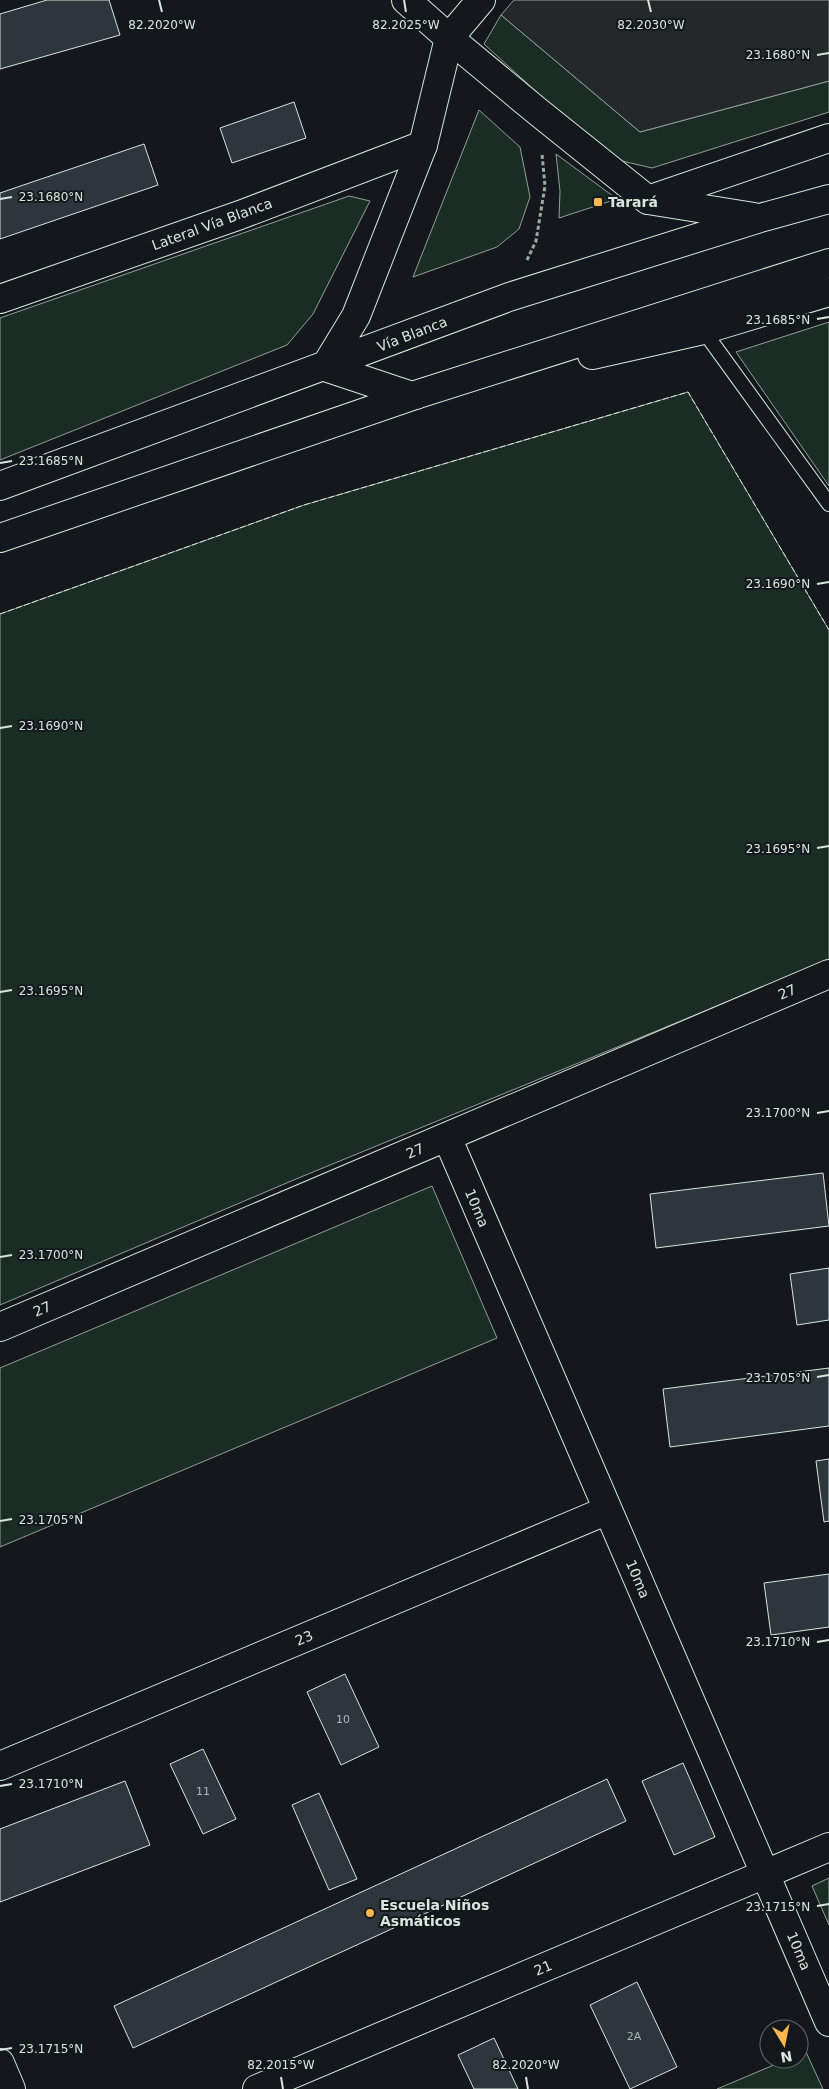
<svg xmlns="http://www.w3.org/2000/svg" width="829" height="2089" font-family="'DejaVu Sans',sans-serif">
<style>
.green{fill:#1a2d24;stroke:#939e99}
.parking{fill:#24282b;stroke:#939e99}
.building{fill:#2c363c;stroke:#d8e6dc}
.lines{fill:none;stroke-linecap:round;stroke-linejoin:round}
.lane-casing{stroke:#d8e6dc;stroke-width:16}
.street-casing{stroke:#d8e6dc;stroke-width:30}
.secondary-casing{stroke:#d8e6dc;stroke-width:30}
.highway-casing{stroke:#d8e6dc;stroke-width:30}
.path{stroke:#9da8a2;stroke-width:3;stroke-dasharray:4 2.5;stroke-linecap:butt}
.lane{stroke:#14181c;stroke-width:14}
.street{stroke:#14181c;stroke-width:28}
.secondary{stroke:#14181c;stroke-width:28}
.highway{stroke:#14181c;stroke-width:28}
.fence{stroke:#d8e6dc;stroke-width:1;stroke-dasharray:6 2.5;stroke-linecap:butt}
.ticks{fill:none;stroke:#d8e6dc;stroke-width:2}
.poi-dot{fill:#ffb74d;stroke:#14181c;stroke-width:2}
.labels{text-anchor:middle;dominant-baseline:central;stroke-width:4;stroke-linejoin:round;paint-order:stroke}
.number-label{font-size:11px;fill:#adbab4}
.poi-label{font-size:14px;font-weight:bold;fill:#d8e6dc;stroke:#14181c;text-anchor:start}
.street-label{font-size:14px;fill:#d8e6dc;stroke:#14181c}
.ticks-label{font-size:12px;text-anchor:middle;fill:#d8e6dc;stroke:#14181c;stroke-width:4;stroke-linejoin:round;paint-order:stroke}
</style>
<rect width="100%" height="100%" fill="#14181c"/>
<path class="green" d="M501,15l139,117 189,-51v31l-177,56 -43,-10 -125,-114z
M479,110l41,37 10,50 -11,32 -22,18 -84,30z
M556,154l61,45 -58,19 1,-27z
M349,196l21,5 -57,113 -26,31 -287,115v-142z
M829,322v164l-93,-134z
M688,392l141,238v330l-533,219 -296,126v-691l304,-109z
M432,1186l65,152 -497,209v-179z
M829,1878v47l-17,-39z
M806,2052l17,37h-106l71,-30h11v-4z"/>
<path class="parking" d="M514,0h315v81l-189,51 -139,-117z"/>
<path class="building" d="M47,0h62l11,35 -120,34v-55z
M294,102l12,36 -74,25 -12,-35z
M144,144l14,41 -158,54v-46z
M823,1173l6,53 -173,22 -6,-54z
M829,1268v52l-32,5 -7,-51z
M829,1368v58l-159,21 -7,-58z
M829,1459v62l-5,1 -8,-61z
M829,1574v53l-58,8 -7,-52z
M345,1674l34,73 -38,18 -34,-73z
M203,1749l33,70 -33,15 -33,-70z
M683,1763l32,74 -41,18 -32,-74z
M607,1779l19,42 -493,227 -19,-42z
M125,1781l25,64 -150,57v-73z
M319,1793l38,86 -28,11 -37,-85z
M637,1982l40,85 -47,22 -40,-84z
M494,2038l24,51h-44l-16,-34z"/>
<g class="lines">
<defs>
<path id="lane" d="M703,330l126,174"/>
<path id="street" d="M648,200l181,-62
M447,1137l382,885
M0,1327l829,-353
M0,1766l608,-256
M0,2063l11,26
M257,2089l572,-242"/>
<path id="secondary" d="M406,0l43,38
M0,299l240,-84 183,-70 26,-107 32,-38"/>
<path id="highway" d="M449,38l88,73 111,89 106,17
M592,355l111,-25 126,-38
M325,367l87,29 4,-1
M325,367l31,-51 67,-171
M0,486l509,-189 251,-79 69,-19
M0,538l412,-142 417,-133"/>
</defs>
<use href="#lane" class="lane-casing"/>
<use href="#street" class="street-casing"/>
<use href="#secondary" class="secondary-casing"/>
<use href="#highway" class="highway-casing"/>
<path class="path" d="M527,260l9,-19 9,-55 -3,-32"/>
<use href="#lane" class="lane"/>
<use href="#street" class="street"/>
<use href="#secondary" class="secondary"/>
<use href="#highway" class="highway"/>
<path class="fence" d="M0,614l304,-109 384,-113 141,238"/>
</g>
<path class="ticks" d="M159,0l3,12M404,0l2,12M648,0l3,12M817,55l12,-2M0,199l12,-2M817,319l12,-2M0,463l12,-2M817,584l12,-2M0,728l12,-2M817,848l12,-2M0,992l12,-2M817,1113l12,-2M0,1257l12,-2M817,1377l12,-2M0,1521l12,-2M817,1642l12,-2M0,1786l12,-2M817,1906l12,-2M0,2050l12,-2M281,2077l2,12M526,2077l2,12"/>
<g class="poi-dot">
<rect x="593" y="197" width="10" height="10" rx="2.5"/>
<circle cx="370" cy="1913" r="5"/>
</g>
<g class="labels">
<g class="number-label">
<text x="343" y="1719">10</text>
<text x="203" y="1791">11</text>
<text x="634" y="2036">2A</text>
</g>
<g class="poi-label">
<text x="608" y="202">Tarará</text>
<text x="380" y="1905">Escuela Niños<tspan x="380" dy="16">Asmáticos</tspan></text>
</g>
<g class="street-label">
<text transform="translate(212 224) rotate(-20)">Lateral Vía Blanca</text>
<text transform="translate(412 334) rotate(-21)">Vía Blanca</text>
<text transform="translate(787 992) rotate(-23)">27</text>
<text transform="translate(415 1151) rotate(-23)">27</text>
<text transform="translate(477 1208) rotate(67)">10ma</text>
<text transform="translate(42 1309) rotate(-23)">27</text>
<text transform="translate(638 1579) rotate(67)">10ma</text>
<text transform="translate(304 1638) rotate(-23)">23</text>
<text transform="translate(799 1951) rotate(67)">10ma</text>
<text transform="translate(543 1968) rotate(-23)">21</text>
</g>
</g>
<g class="ticks-label">
<text x="651" y="29">82.2030°W</text>
<text x="162" y="29">82.2020°W</text>
<text x="406" y="29">82.2025°W</text>
<text x="778" y="59">23.1680°N</text>
<text x="51" y="201">23.1680°N</text>
<text x="778" y="324">23.1685°N</text>
<text x="51" y="465">23.1685°N</text>
<text x="778" y="588">23.1690°N</text>
<text x="51" y="730">23.1690°N</text>
<text x="778" y="853">23.1695°N</text>
<text x="51" y="995">23.1695°N</text>
<text x="778" y="1117">23.1700°N</text>
<text x="51" y="1259">23.1700°N</text>
<text x="778" y="1382">23.1705°N</text>
<text x="51" y="1524">23.1705°N</text>
<text x="778" y="1646">23.1710°N</text>
<text x="51" y="1788">23.1710°N</text>
<text x="778" y="1911">23.1715°N</text>
<text x="51" y="2053">23.1715°N</text>
<text x="281" y="2069">82.2015°W</text>
<text x="526" y="2069">82.2020°W</text>
</g>
<g transform="translate(784 2044) rotate(170)"><circle r="24" fill="#14181c" stroke="#626a69"/>
<path d="M0-4L9 19L0 12L-9 19Z" fill="#ffb74d"/>
<text y="-8" font-size="14" font-weight="bold" text-anchor="middle" fill="#d8e6dc">N</text>
</g>
</svg>
